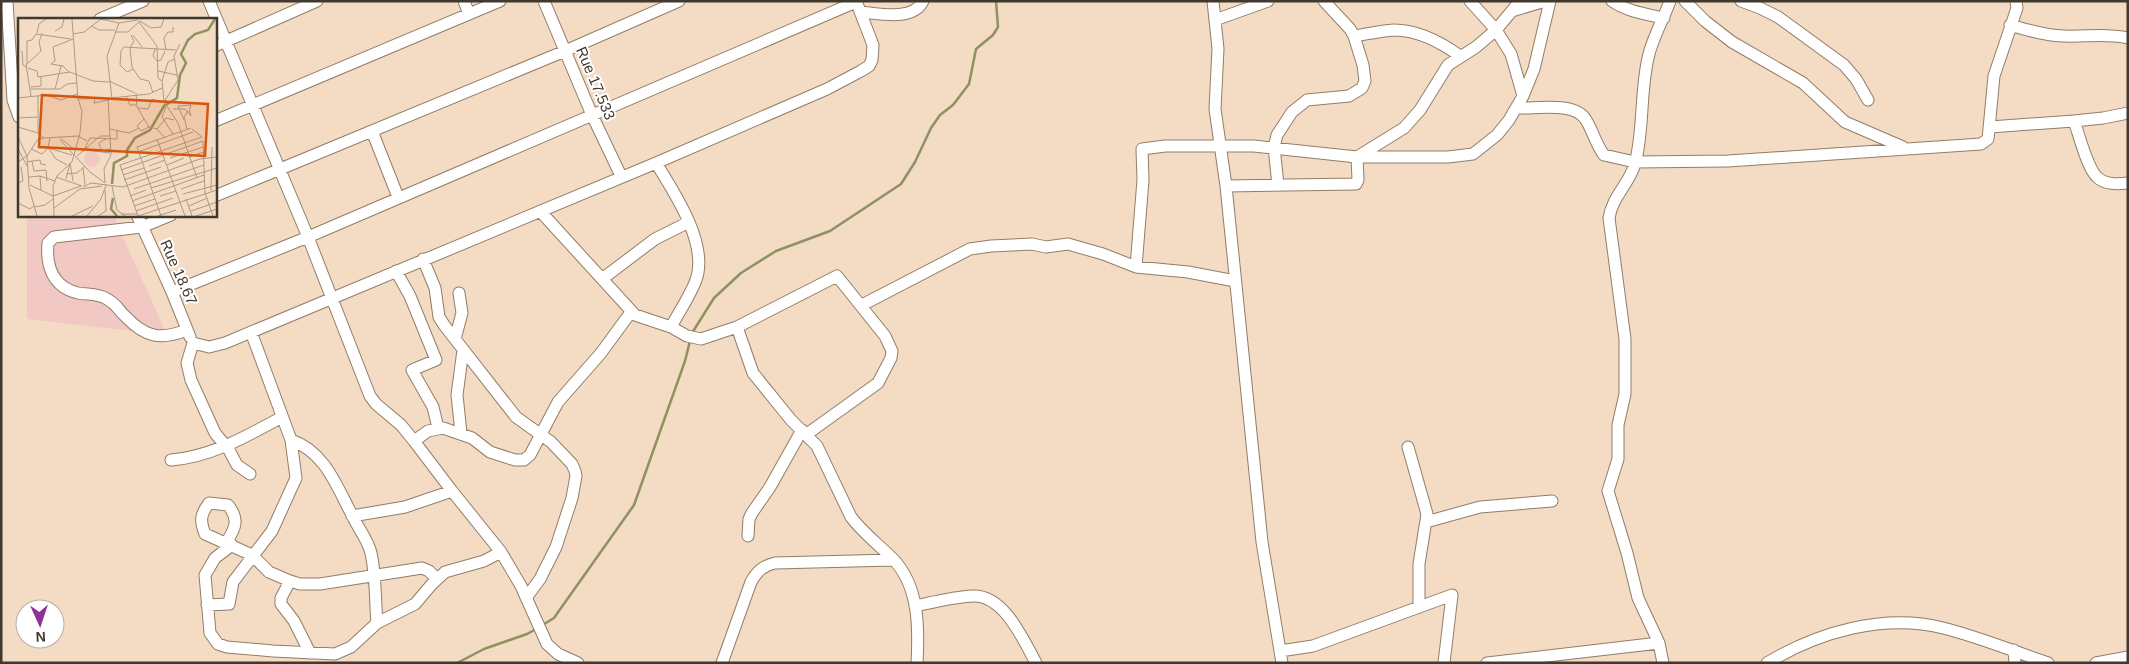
<svg xmlns="http://www.w3.org/2000/svg" width="2129" height="664" font-family="Arial,sans-serif">
<style>
.green{fill:#f1c8c3}
.lines{fill:none;stroke-linecap:round;stroke-linejoin:round}
.stream{stroke:#8e9261;stroke-width:2.5}
.minor-casing{stroke:#927d67;stroke-width:13}
.minor{stroke:#fff;stroke-width:11}
.labels{text-anchor:middle;dominant-baseline:central;stroke-width:4;stroke-linejoin:round;paint-order:stroke}
.street-label{font-size:15px;fill:#41382e;stroke:#fff}
.inset-river{fill:none;stroke:#8e9261;stroke-width:2.5}
.inset-road{fill:none;stroke:#ac9a87;stroke-width:1}
.view{fill:#d7560f;fill-opacity:0.15;stroke:#d7560f;stroke-width:2.5}
.inset-edge{fill:none;stroke:#41382e;stroke-width:2.5}
</style>
<rect width="100%" height="100%" fill="#f3dcc3"/>
<path class="green" d="M29,215h84l54,120 -140,-16v-103z"/>
<g class="lines">
<path class="stream" d="M692,333l22,-35 27,-25 35,-22 54,-20 71,-47 14,-22 16,-34 9,-13 13,-10 16,-21 7,-35 17,-14 5,-8 -2,-26
M541,626l13,-8 7,-10 73,-103 51,-144 5,-20
M457,663l27,-14 43,-15 9,-5"/>
<defs>
<path id="minor" d="M7,1l6,99 6,17
M209,1l99,236 62,159 6,8 25,21 13,16 38,50 49,61 20,34 26,58 11,10 20,9
M464,1l5,13
M544,1l48,114 29,61
M1213,1l5,48 -3,60 11,77 36,356 20,121
M1470,1l26,29 15,24 12,42
M1612,1c16,11 34,13 52,17
M1685,1l20,20 27,21 71,41 42,39 58,25
M1741,1l19,7 18,9 66,48 12,14 12,21
M1512,11l33,-10
M860,12c18,1 53,10 63,-11
M100,19l43,-18
M1215,20l53,-19
M2010,25c18,5 36,11 54,11 22,1 42,-3 64,2
M1354,36c13,-2 27,-5 40,-6 23,0 48,13 66,26
M215,46l102,-45
M1516,108c19,1 59,-7 70,12 7,11 10,25 18,35l31,7 93,-1 253,-17 7,-5 6,-63 23,-68 -1,-7
M215,121l285,-120
M2074,121l29,-3 25,-5
M1990,127l84,-6c5,13 13,47 23,56 8,8 21,7 31,6
M372,131l26,66
M656,163c18,29 53,81 40,117 -6,16 -17,32 -25,47
M1278,185l-4,-38 3,-12 15,-23 15,-12 42,-4 13,-8 3,-7 -2,-16 -9,-29 -4,-7 -26,-28
M1226,186l130,-2 2,-4 -1,-23 47,-29 16,-18 28,-45 28,-18 20,-17 24,-29
M215,196l350,-145 114,-50
M540,211l95,104 36,12 16,9 14,3 36,-12 16,46 38,47 26,26 34,71c12,16 28,28 42,42 26,27 26,68 24,104
M137,215l35,77 18,45
M171,215l-29,12 -88,10 -6,6c-2,22 4,44 30,50 10,2 19,0 29,6 12,7 10,10 19,18 20,21 35,23 61,13
M423,259l12,29 4,29 5,8 72,92 35,25 21,22 3,7 1,5 -4,22 -16,49 -16,32 -14,19
M1136,267l7,-87 -1,-31 23,-3h89l103,11h91l25,-3 24,-19 12,-15 14,-24 11,-27 16,-68
M396,271l14,25 26,64 -24,10 21,37 5,21
M602,279l53,-40 34,-17
M172,292l136,-55 548,-235
M862,305l108,-56 21,-3 41,-2 14,3 22,-3 35,10 33,13 52,5 47,9
M737,327l100,-51 48,60 7,15 -1,7 -13,25 -71,51
M455,339l7,-26 -3,-20
M193,343l16,4 16,-4 431,-180 171,-74 34,-18 8,-5 3,-6 1,-15 -17,-44
M193,343l-6,20 4,17 24,53 14,17 8,15 13,9
M461,433l-4,-38 6,-45
M414,441l14,-10 15,-3 29,10 18,14 25,8h9l6,-5 28,-53 43,-49 30,-41
M1408,447l19,67 -8,50v43
M171,460c40,-3 76,-24 111,-43
M352,516l53,-9 47,-16
M1426,522l54,-15 72,-6
M748,536l1,-17 3,-6 18,-26 32,-57
M226,543c9,-14 14,-23 2,-38l-19,-2c-9,12 -9,18 -4,31l47,21 17,17 21,9 10,3h20l102,-16 7,3 8,8
M232,545l-17,13 -10,17 5,58 8,11 9,3 46,4 62,3 16,-7 26,-24c-2,-23 -1,-47 -6,-70 -3,-13 -13,-25 -19,-38 -16,-30 -27,-63 -61,-75
M290,581l-9,17v6l13,17 16,32
M207,605l22,-1 4,-22 39,-51 24,-53 -5,-38 -40,-108
M915,606c19,-4 38,-9 58,-10 31,-1 50,43 63,67
M377,623l38,-19 17,-20 13,-12 39,-11 17,-9
M1659,643l-21,-45 -11,-45 -19,-62 10,-32v-34l7,-31v-55l-16,-121c3,-21 20,-34 26,-54 9,-35 5,-71 13,-106 4,-19 15,-38 22,-57
M2014,650l1,13
M1280,651l33,-5 19,-7 120,-44 -8,68
M722,663l29,-81c6,-11 12,-16 24,-19l118,-3
M1487,663l172,-20 4,20
M1767,663c51,-31 117,-50 176,-35 36,9 70,23 105,35
M2096,663l32,-6"/>
</defs>
<use href="#minor" class="minor-casing"/>
<use href="#minor" class="minor"/>
</g>
<g class="labels">
<g class="street-label">
<text transform="translate(596 83) rotate(67)">Rue 17.533</text>
<text transform="translate(179 272) rotate(66)">Rue 18.67</text>
</g>
</g>
<g transform="translate(18 18)">
<rect width="199" height="199" fill="#f3dcc3"/>
<path d="M66 141a8 8 0 1 1 16 0a8 8 0 1 1-16 0Z" fill="#f1c8c3"/>
<path class="inset-river" d="M94,166l2,-21 13,-7v-6l8,-12 15,-8 14,-24 13,-8 3,-23 6,-12 -5,-9 7,-14 7,-6 13,-4 7,-11M95,180l-2,11 6,7"/>
<path class="inset-road" d="M54,1l6,80 30,-1 3,57 -7,14 1,14M83,1l18,4 19,-3M121,4l18,24 1,32 4,3 2,20M73,8l8,4h16M37,13l7,-4 2,-8M97,14h13l12,-11 11,7 10,-1 3,-8M19,15l2,-9 7,-5M55,16l11,-2 17,-13M113,17l3,6 -4,7 2,19 8,12 9,2 4,12M115,17l9,12M137,31l-2,7 4,5 4,-1 4,-9M148,32l-2,-12 4,-6h5v-5M4,33l1,14 3,2M9,46v-23l5,-1 4,-6 35,5M33,46l4,-3 -2,-14 20,-8M33,46l12,2 6,6M10,50l9,3 1,6 32,-5 23,9 16,1M115,51l-6,3 -7,-7 1,-14 3,-4 52,3M140,53l19,4M91,63l26,12M144,63l6,-19 7,-3M13,69l10,-1v-9M13,71h29l7,-5 10,-1M37,71l6,-23M118,75l1,14 12,20 8,2 7,8M13,78l-5,-31 15,-14 -2,-9 3,-9M108,78l4,9h6M0,80l28,-3 15,5 16,-6M77,80l-1,5 14,-3M93,80l38,-4 13,-6M94,80l-5,-42 12,-33M134,81l13,4 13,20 19,55M146,84l14,-22 -4,-24 6,-12M148,89l-4,10 11,17M120,90l10,1 4,-10M155,91h12l6,7 -1,-4M0,100l19,-1M126,101l-7,7 4,5 8,-4M166,102l-6,-14 13,-1 -2,7M0,109l20,6v-37M92,111l19,4 10,-5M139,111l9,-11 8,2M169,111l-3,-12 4,-6M20,115l6,5 34,-2 9,5M0,119l9,19 2,32 8,28M32,120l-2,10 24,7M42,120l14,11M88,121l-7,4 1,4 3,4 7,-2M139,121l28,77M42,122l30,32 15,11M0,131l9,17M13,131l11,5 6,-6M31,131l7,10 11,6M68,132l24,3M65,134l7,-14 27,1v-9M120,134l55,-20M59,138l23,-20h10M171,139l15,-5M152,140l33,-11M14,143l8,-1 1,4 5,1M0,144l9,-6 11,-17 6,-1M9,144l5,-1 2,10M52,145l3,18M149,147l17,-7M131,148l16,-6M65,150l2,17M103,152l82,-29 2,52 8,23M16,153l12,-1 1,11M48,156l11,-1 8,-7M105,157l21,-7M22,158l15,5M11,159l11,-1 1,14M38,159l26,9M48,161l4,-16M106,162l37,-13M0,165l5,-2 -2,-14M12,167l23,11 28,-10M94,168l5,24 8,6M65,169l8,-4 32,4 77,-28 17,-2M133,170l66,-20M116,171l70,-24M163,171l23,-8M193,173l1,-44M165,176l34,-9M112,178l16,-6M142,178l16,-5M168,181l6,17M114,183l72,-26M0,185l12,6 5,-4M116,188l21,-7M171,188l18,-8M17,189l10,-2 8,-6M36,190l26,-19 22,-3M118,193l37,-13M173,193l26,-9M103,196h16M36,198l-1,-30 4,-10 15,-14 8,-29 2,-22 -4,-12M54,198l21,-10M69,198l14,-17 5,-14M80,198l8,-5 -1,-21M120,198l-18,-51 82,-28 -10,-8M120,198l79,-26M140,198l18,-6M143,198l-24,-69 54,-19M178,198l21,-7"/>
<path class="view" d="M24,77l166,9 -3,52 -166,-9z"/>
<rect width="199" height="199" class="inset-edge"/>
</g>
<rect width="2129" height="664" fill="none" stroke="#41382e" stroke-width="5"/>
<g transform="translate(40 624) rotate(177)"><circle r="24" fill="#ffffff" stroke="#b3afab"/>
<path d="M0-4L9 19L0 12L-9 19Z" fill="#8e319b"/>
<text y="-8" font-size="14" font-weight="bold" text-anchor="middle" fill="#41382e">N</text>
</g>
</svg>
